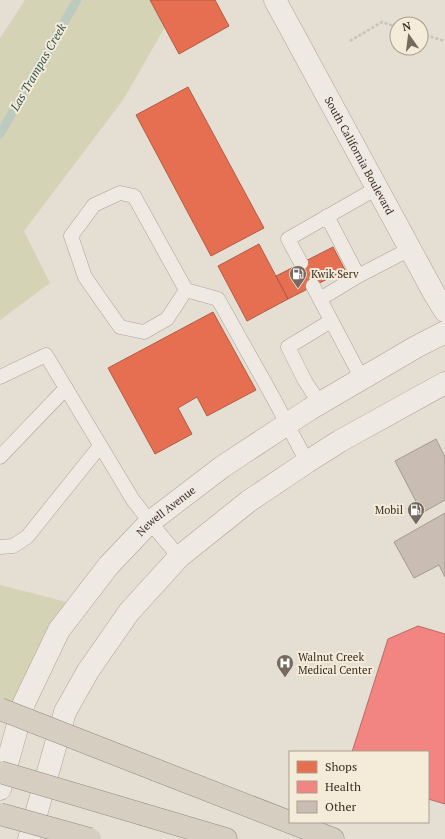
<svg xmlns="http://www.w3.org/2000/svg" width="445" height="839" font-family="'PT Serif',serif">
<style>
.green{fill:#d5d3b5}
.shops{fill:#e76f51;stroke:#b35b43}
.health{fill:#f28482;stroke:#bb6a65}
.lines{fill:none;stroke-linecap:round;stroke-linejoin:round}
.stream{stroke:#bccac0;stroke-width:9}
.building{fill:#c8bcb3;stroke:#a59a91}
.service-casing{stroke:#aba39a;stroke-width:15}
.minor-casing{stroke:#aba39a;stroke-width:23}
.tertiary-casing{stroke:#aba39a;stroke-width:23}
.motorway-casing{stroke:#908981;stroke-width:23}
.path{stroke:#c6c1b9;stroke-width:2.5;stroke-dasharray:3 2;stroke-linecap:butt}
.service{stroke:#eee9e2;stroke-width:14}
.minor{stroke:#eee9e2;stroke-width:22}
.tertiary{stroke:#eee9e2;stroke-width:22}
.motorway{stroke:#d7cec2;stroke-width:22}
.motorway-bridge-casing{stroke:#908981;stroke-width:23;stroke-linecap:butt}
.motorway-bridge{stroke:#d7cec2;stroke-width:22}
.labels{text-anchor:middle;dominant-baseline:central;stroke-width:4;stroke-linejoin:round;paint-order:stroke}
.street-label{font-size:11px;fill:#3a2c22;stroke:#f4ebd9}
.poi-label{font-size:11px;fill:#3a2c22;stroke:#f4ebd9;text-anchor:start}
.water-label{font-size:12px;font-style:italic;fill:#325854;stroke:#f4ebd9}
</style>
<rect width="100%" height="100%" fill="#e5ded2"/>
<path class="green" d="M25,0h125l15,27 -42,73 -99,131 26,52 -50,37v-282z
M0,585l78,20 -54,98 -24,8z"/>
<path class="shops" d="M150,0h65l14,26 -50,28z
M188,87l76,141 -53,28 -75,-141z
M259,244l29,55 -41,22 -29,-55z
M333,247l12,23 -57,29 -12,-23z
M213,312l43,78 -49,26 -10,-19 -19,11 14,26 -37,20 -47,-86z"/>
<path class="health" d="M418,626l27,8v170l-17,-5v-47h-76l36,-113z"/>
<g class="lines">
<path class="stream" d="M0,134l77,-134"/>
</g>
<path class="building" d="M436,439l9,18v43l-23,13 -27,-52z
M445,513v64l-6,-12 -25,13 -20,-36z"/>
<g class="lines">
<defs>
<path id="service" d="M327,216l31,60 52,-27
M301,263l-13,-24 89,-51
M313,286l49,93
M186,290l-19,29 -23,13 -24,-5 -35,-50 -14,-41 23,-31 26,-12 14,3 52,94 32,9 57,102 32,61
M320,299l38,-23
M0,377l46,-22 87,145 17,22 29,35
M320,404l-15,-23 -17,-34 43,-26
M0,457l66,-69
M0,547l13,-1 14,-9 73,-91"/>
<g id="minor">
<path id="s1" d="M0,789l24,-86 35,-73 50,-65 41,-43 72,-55 88,-58 106,-62 29,-15"/>
<path d="M29,839l36,-127 23,-41 41,-59 50,-55 70,-56 58,-39 33,-21 105,-58"/>
</g>
<g id="tertiary">
<path id="s2" d="M275,0l160,295 10,16"/>
</g>
<path id="motorway" d="M156,770l177,69
M145,815l81,24"/>
</defs>
<use href="#service" class="service-casing"/>
<use href="#minor" class="minor-casing"/>
<use href="#tertiary" class="tertiary-casing"/>
<use href="#motorway" class="motorway-casing"/>
<path class="path" d="M421,34l24,7
M350,41l32,-19 15,5"/>
<use href="#service" class="service"/>
<use href="#minor" class="minor"/>
<use href="#tertiary" class="tertiary"/>
<use href="#motorway" class="motorway"/>
<defs>
<path id="motorway-bridge" d="M0,709l156,61
M0,772l145,43
M0,814l90,25"/>
</defs>
<use href="#motorway-bridge" class="motorway-bridge-casing"/>
<use href="#motorway-bridge" class="motorway-bridge"/>
</g>
<defs>
<symbol id="fuel-pin" viewBox="-11 -11 22 30"><path d="M0 17L-7.5 6A9.5 9.5 0 1 1 7.5 6Z" fill="#766a60" stroke="#f4ebd9"/><path d="M-5.5-6h7V0h2V4h1.3V-2.5L3-4.5l.8-.8L6-3V5H2.5V1h-1V6h-7ZM-4.2-4.7v3.2H.2V-4.7Z" fill="#fff"/></symbol>
<symbol id="hospital-pin" viewBox="-11 -11 22 30"><path d="M0 17L-7.5 6A9.5 9.5 0 1 1 7.5 6Z" fill="#766a60" stroke="#f4ebd9"/><path d="M-5-5h3v3.5h4V-5h3V5h-3V1.5h-4V5h-3Z" fill="#fff"/></symbol>
</defs>
<g fill-rule="evenodd">
<use href="#fuel-pin" x="288" y="264" width="20" height="27"/>
<use href="#fuel-pin" x="406" y="500" width="20" height="27"/>
<use href="#hospital-pin" x="275" y="653" width="20" height="27"/>
</g>
<g class="labels">
<g class="street-label">
<text stroke="none"><textPath href="#s2" startOffset="177">South California Boulevard</textPath></text>
<text stroke="none"><textPath href="#s1" startOffset="331">Newell Avenue</textPath></text>
</g>
<g class="poi-label">
<text x="311" y="274">Kwik Serv</text>
<text x="403" y="510" text-anchor="end">Mobil</text>
<text x="298" y="657">Walnut Creek<tspan x="298" dy="13">Medical Center</tspan></text>
</g>
<g class="water-label">
<text transform="translate(38 67) rotate(-60)">Las Trampas Creek</text>
</g>
</g>
<rect x="289" y="751" width="140" height="72" fill="#f4ebd9" stroke="#aa9f90"/>
<rect x="297" y="761" width="20" height="12" fill="#e76f51" stroke="#aa9f90"/>
<text x="325" y="771" font-size="12" fill="#3a2c22">Shops</text>
<rect x="297" y="781" width="20" height="12" fill="#f28482" stroke="#aa9f90"/>
<text x="325" y="791" font-size="12" fill="#3a2c22">Health</text>
<rect x="297" y="801" width="20" height="12" fill="#c8bcb3" stroke="#aa9f90"/>
<text x="325" y="811" font-size="12" fill="#3a2c22">Other</text>
<g transform="translate(409 36) rotate(346)"><circle r="19" fill="#f4ebd9" stroke="#aa9f90"/>
<path d="M0-3L7 15L0 10L-7 15Z" fill="#766a60"/>
<text y="-6" font-size="11" font-weight="bold" text-anchor="middle" fill="#3a2c22">N</text>
</g>
</svg>
